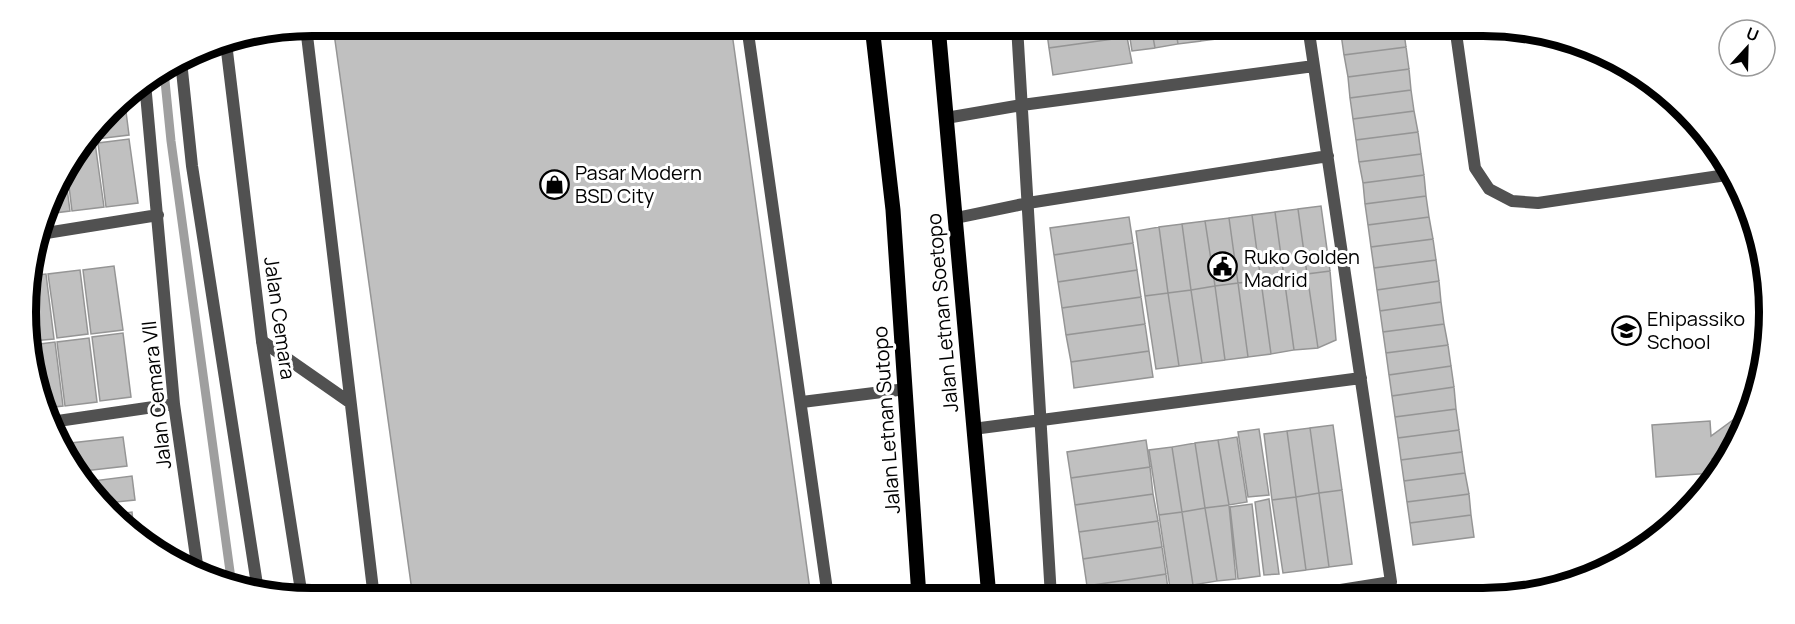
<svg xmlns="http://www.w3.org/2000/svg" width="1795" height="624" font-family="Manrope,sans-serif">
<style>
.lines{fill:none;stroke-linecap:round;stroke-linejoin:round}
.stream{stroke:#9f9f9f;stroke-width:9}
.building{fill:#c0c0c0;stroke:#959595;stroke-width:1.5}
.service{stroke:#515151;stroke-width:12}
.minor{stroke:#515151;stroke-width:12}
.primary{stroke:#000;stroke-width:15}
.labels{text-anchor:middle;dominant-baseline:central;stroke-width:6;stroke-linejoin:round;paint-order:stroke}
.poi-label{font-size:20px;fill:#000;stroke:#fff;text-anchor:start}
.street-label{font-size:20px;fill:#000;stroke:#fff}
.rim{fill:none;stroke:#000;stroke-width:8}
</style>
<rect width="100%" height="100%" fill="#fff"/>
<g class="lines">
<path class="stream" d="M164,71l7,70 61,445"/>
</g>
<path class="building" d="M333,26h398l80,571 -398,1z
M1046,26h80l1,11 -78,11z
M1128,26h23l4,22 -23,3z
M1151,26h24l3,18 -23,4z
M1175,26h23l3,15 -23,3z
M1198,26h24l2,12 -23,3z
M1222,26h24l1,9 -23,3z
M1246,26h24v6l-23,3z
M1270,26h23l1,2 -24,4z
M1340,26h62l-61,8z
M1403,26l3,21 -62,8 -3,-21z
M1127,37l5,26 -79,12 -4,-27z
M1406,47l3,22 -61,8 -4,-22z
M1409,69l2,21 -61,8 -2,-21z
M1411,90l3,21 -61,8 -3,-21z
M124,96l5,39 -32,4 -1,-8z
M1414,111l4,21 -62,8 -3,-21z
M1418,132l3,22 -62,8 -3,-22z
M129,139l9,64 -32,4 -8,-64z
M95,143l9,64 -32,4 -5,-41 20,-26z
M1421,154l3,21 -61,8 -4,-21z
M65,173l5,38 -24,3 9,-29z
M1424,175l2,21 -61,8 -2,-21z
M1426,196l3,21 -61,8 -3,-21z
M1321,206l9,65 -23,3 -9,-65z
M1298,209l9,65 -23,3 -9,-65z
M1275,212l9,65 -23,4 -9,-66z
M1252,215l9,66 -23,2 -9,-65z
M1129,217l4,26 -79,12 -4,-27z
M1429,217l4,22 -62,8 -3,-22z
M1229,218l9,65 -23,3 -10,-65z
M1205,221l10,65 -24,4 -9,-66z
M1182,224l9,66 -23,3 -9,-66z
M1159,227l9,66 -23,3 -9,-65z
M1433,239l3,21 -62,8 -3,-21z
M1133,243l4,27 -79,12 -4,-27z
M1436,260l3,21 -62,9 -3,-22z
M114,266l9,64 -32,4 -8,-64z
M80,270l8,64 -31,4 -9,-64z
M1137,270l4,27 -79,11 -4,-26z
M1330,271l6,69 -18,8 -11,-74z
M46,274l8,65 -22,2 -4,-65z
M1307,274l11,74 -24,2 -10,-73z
M1284,277l10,73 -23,4 -10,-73z
M1261,281l10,73 -23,3 -10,-74z
M1439,281l2,21 -61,9 -3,-21z
M1238,283l10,74 -23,3 -10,-74z
M1215,286l10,74 -23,3 -11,-73z
M1191,290l11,73 -23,3 -11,-73z
M1168,293l11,73 -23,3 -11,-73z
M1141,297l4,27 -79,11 -4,-27z
M1441,302l3,22 -61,8 -3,-21z
M1145,324l4,27 -78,11 -5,-27z
M1444,324l4,21 -62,8 -3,-21z
M123,333l8,64 -31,4 -8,-64z
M89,338l8,64 -32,4 -8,-64z
M55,342l8,64 -18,2 -10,-22 -3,-41z
M1448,345l3,21 -62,9 -3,-22z
M1149,351l4,26 -79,11 -3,-26z
M1451,366l3,21 -62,9 -3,-21z
M1454,387l2,22 -61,8 -3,-21z
M1751,388l7,2 -22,53 -24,16 1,14 -57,4 -4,-52 58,-4 1,15 30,-22z
M1456,409l3,21 -61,8 -3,-21z
M1333,425l9,65 -23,3 -9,-65z
M1310,428l9,65 -23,4 -9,-66z
M1259,429l10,66 -21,2 -10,-65z
M1459,430l3,22 -61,8 -3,-22z
M1287,431l9,66 -24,3 -8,-66z
M123,437l4,29 -52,6 -13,-28z
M1237,437l10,65 -18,3 -11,-65z
M1146,440l4,27 -79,11 -4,-26z
M1218,440l11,65 -24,3 -10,-65z
M1195,443l10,65 -23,4 -10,-65z
M1172,447l10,65 -23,3 -10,-65z
M1462,452l3,21 -61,8 -3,-21z
M1150,467l3,27 -78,11 -4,-27z
M1465,473l4,21 -62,8 -3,-21z
M132,476l3,24 -29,3 -21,-21z
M1342,490l10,74 -23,3 -10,-74z
M1319,493l10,74 -23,3 -10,-73z
M1153,494l5,27 -79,11 -4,-27z
M1469,494l2,21 -61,8 -3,-21z
M1296,497l10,73 -23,3 -11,-73z
M1269,499l10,75 -15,1 -9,-73z
M1252,504l8,72 -22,3 -8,-72z
M1229,505l7,74 -19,2 -12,-73z
M1205,508l12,73 -24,4 -11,-73z
M132,512l2,20 -17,-18z
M1182,512l11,73 -23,3 -11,-73z
M1471,515l3,22 -61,8 -3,-22z
M1158,521l4,26 -79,12 -4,-27z
M1162,547l4,27 -79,12 -4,-27z
M1166,574l3,23h-80l-2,-11z"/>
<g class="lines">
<path class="service" d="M747,26l81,571
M1017,26l34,571
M306,27l68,571
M946,118l76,-13 292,-39
M956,218l72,-15 300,-47
M262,341l86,60
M802,402l104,-13
M973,429l388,-51
M1303,596l88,-14 -83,-556"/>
<path class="minor" d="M1455,26l20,142 14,21 23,12 26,2 195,-29
M226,43l36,298 40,256
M181,61l11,105 66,425
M145,83l29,321 24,167
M40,234l118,-19
M51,422l123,-18
M1484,596l81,-14"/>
<path class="primary" d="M872,26l21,184 26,387
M938,26l51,571"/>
</g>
<defs>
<symbol id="shop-ring" viewBox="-11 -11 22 22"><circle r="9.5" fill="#fff" stroke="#000" stroke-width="1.5"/><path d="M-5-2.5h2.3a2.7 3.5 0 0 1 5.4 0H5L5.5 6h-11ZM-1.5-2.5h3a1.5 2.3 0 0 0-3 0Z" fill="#000"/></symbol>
<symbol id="civic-ring" viewBox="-11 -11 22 22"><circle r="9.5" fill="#fff" stroke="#000" stroke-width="1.5"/><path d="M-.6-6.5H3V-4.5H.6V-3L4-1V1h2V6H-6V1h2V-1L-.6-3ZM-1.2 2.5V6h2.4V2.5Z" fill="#000"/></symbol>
<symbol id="school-ring" viewBox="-11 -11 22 22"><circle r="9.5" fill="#fff" stroke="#000" stroke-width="1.5"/><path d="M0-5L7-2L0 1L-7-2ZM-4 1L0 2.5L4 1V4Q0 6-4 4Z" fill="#000"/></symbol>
</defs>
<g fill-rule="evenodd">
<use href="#shop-ring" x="538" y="168" width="33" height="33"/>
<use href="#civic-ring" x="1206" y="250" width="33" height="33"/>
<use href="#school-ring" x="1610" y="314" width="33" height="33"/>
</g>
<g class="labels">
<g class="poi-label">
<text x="575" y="172">Pasar Modern<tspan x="575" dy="23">BSD City</tspan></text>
<text x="1244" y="256">Ruko Golden<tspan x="1244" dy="23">Madrid</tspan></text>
<text x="1647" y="318">Ehipassiko<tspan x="1647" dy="23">School</tspan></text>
</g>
<g class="street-label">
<text transform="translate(942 313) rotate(-95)">Jalan Letnan Soetopo</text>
<text transform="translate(280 318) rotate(82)">Jalan Cemara</text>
<text transform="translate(156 395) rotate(-96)">Jalan Cemara VII</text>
<text transform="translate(886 420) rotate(-94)">Jalan Letnan Sutopo</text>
</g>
</g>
<path d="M0 0H1795V624H0ZM312 36H1483A276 276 0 0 1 1759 312V312A276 276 0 0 1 1483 588H312A276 276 0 0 1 36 312V312A276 276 0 0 1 312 36Z" fill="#fff" fill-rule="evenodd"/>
<path class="rim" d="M312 36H1483A276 276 0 0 1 1759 312V312A276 276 0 0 1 1483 588H312A276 276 0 0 1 36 312V312A276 276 0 0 1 312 36Z"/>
<g transform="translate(1747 48) rotate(22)"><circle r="28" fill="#ffffff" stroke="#999999" stroke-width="1.5"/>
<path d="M0-4.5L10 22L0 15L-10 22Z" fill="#000000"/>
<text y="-9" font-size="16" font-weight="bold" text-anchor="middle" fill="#000000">U</text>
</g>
</svg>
